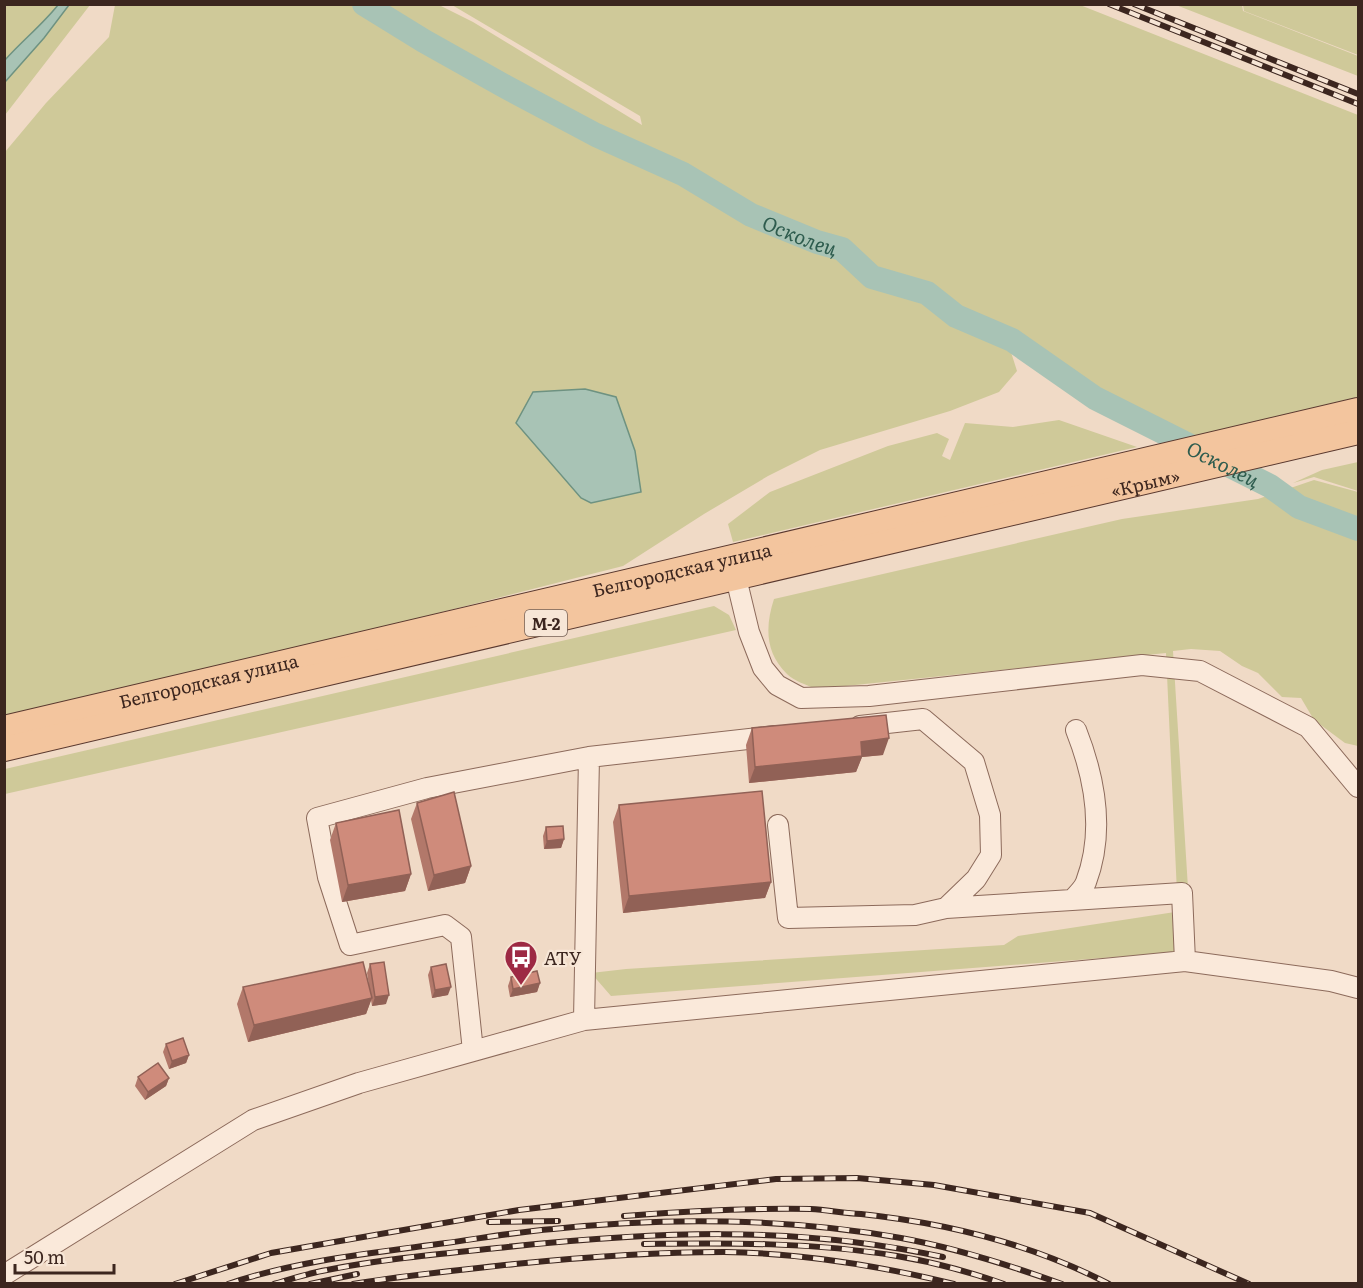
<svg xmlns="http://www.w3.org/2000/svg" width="1363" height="1288" font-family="Literata,serif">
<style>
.green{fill:#cfc999}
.water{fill:#a8c3b5;stroke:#6e9281;stroke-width:1.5}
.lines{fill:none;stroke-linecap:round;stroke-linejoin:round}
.river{stroke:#a8c3b5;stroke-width:24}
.minor-casing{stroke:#8c6a5b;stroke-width:22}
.major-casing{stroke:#5a392f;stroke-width:26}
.minor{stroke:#fae9da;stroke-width:20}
.major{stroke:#f3c59e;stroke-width:24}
.rail-casing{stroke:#3c261f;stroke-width:6}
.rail{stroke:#f7e6d6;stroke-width:4;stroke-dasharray:11;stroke-linecap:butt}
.wall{fill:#b2786a}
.shaded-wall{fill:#916156}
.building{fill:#cf8b7b;stroke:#916156;stroke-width:1.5}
.labels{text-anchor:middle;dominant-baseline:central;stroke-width:4.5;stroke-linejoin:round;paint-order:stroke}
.shield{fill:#f7e6d6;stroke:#746056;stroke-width:1.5}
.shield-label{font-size:16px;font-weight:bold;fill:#3c261f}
.street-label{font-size:18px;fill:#3c261f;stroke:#f7e6d6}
.poi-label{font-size:18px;fill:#3c261f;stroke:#f7e6d6;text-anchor:start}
.water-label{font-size:20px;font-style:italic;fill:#2e5c4e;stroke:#f7e6d6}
</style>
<rect width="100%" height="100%" fill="#f0dac6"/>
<path class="green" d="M5,5h53c-15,19 -36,36 -53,55z
M69,5h21l-85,110 -1,-33 40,-44z
M115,5h239l148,86 176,88 104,60 56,19 26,24 57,16 40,30 49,21 7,22 -18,21 -49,19 -130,39 -52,26 -64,38 -81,52 -455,116 -163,37v-567l41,-49 63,-66z
M370,5h69l34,17 169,103 -2,-9 -188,-111h628l278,110v282l-178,42 -8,-6 -76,-37 -83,-59 -56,-24 -22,-21 -60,-17 -29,-29h-6l-88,-34 -68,-40 -85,-40 -92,-49 -82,-45z
M1176,5h66l1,6 115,45v20z
M1243,5h115v50l-114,-44z
M1059,420l78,27 -404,95 -5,-18 42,-32 118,-46 49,-13 12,6 -7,17 8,4 15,-37 48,4z
M1358,462v29l-44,-14 -21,6 29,-13z
M1314,480l44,12v254l-13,-3 -31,-23 -13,-22 -19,-1 -24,-24 -16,-7 -22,-15 -29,-2 -18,2 19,300 -581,45 -20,-23 35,-4 378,-24 14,-9 157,-24 2,-19 -11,-240 -350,36c-9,-4 -22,-8 -29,-15 -22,-22 -22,-47 -13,-75l348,-80 136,-20z
M714,606l15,9 7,15 -731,164v-25z"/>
<path class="water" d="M58,5h11l-25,33 -39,44v-22c17,-19 38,-36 53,-55z
M585,389l31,8 19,54 6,41 -50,11 -10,-5 -65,-75 17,-31z"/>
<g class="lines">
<path class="river" id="s1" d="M364,4l60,37 82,46 90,48 87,39 68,41 66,27 25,7 30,28 55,16 29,23 56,24 83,58 175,88 29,21 59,22"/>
<defs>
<path id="minor" d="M736,578l13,54 14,36 14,17 24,13 68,-2 273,-31 58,6 108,56 50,60
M778,825l10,93 127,-3 31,-7 30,-29 15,-24 -1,-40 -16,-53 -51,-43 -63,7
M1072,900l110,-7 3,68
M946,908l126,-8c5,-5 12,-12 14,-18 19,-50 9,-104 -10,-152
M584,1020l5,-263 186,-21
M473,1051l-12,-114 -16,-12 -95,20 -22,-68 -11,-59 110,-30 162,-31
M4,1275l249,-155 106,-37 225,-63 601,-59 146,20 27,7"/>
<g id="major">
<path id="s2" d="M4,728l1354,-318"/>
<path id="s3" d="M4,749l1354,-317"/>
</g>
</defs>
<use href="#minor" class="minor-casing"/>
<use href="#major" class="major-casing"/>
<use href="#minor" class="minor"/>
<use href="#major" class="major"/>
<defs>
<path id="rail" d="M1109,4l249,100
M1134,4l224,90
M624,1216c62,-5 125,-8 187,-7 16,1 33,4 50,5 85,9 171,30 248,70
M489,1222l69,-1
M644,1244c84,-1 170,-2 253,12 36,6 73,16 107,28
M175,1284l96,-31 248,-43 257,-31 81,-1 77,7 156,28 159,71
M228,1284c71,-24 144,-31 218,-41 36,-5 71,-11 107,-14 112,-12 237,-11 348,9 55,10 108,27 161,46
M274,1284c17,-5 35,-11 53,-14 56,-11 113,-16 170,-22 153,-16 295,-24 446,9
M310,1284l47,-10
M353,1284c54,-9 108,-14 162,-20 70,-7 139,-12 209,-12 75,1 157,14 230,32"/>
</defs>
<use href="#rail" class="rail-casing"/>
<use href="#rail" class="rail"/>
</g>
<path class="wall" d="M752,728l131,27 -21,2 -6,15 -107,11 -3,-38z
M417,803l54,63 -6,17 -37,8 -17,-72z
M619,805l152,77 -6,16 -142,15 -10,-91z
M336,823l75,51 -6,17 -63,11 -12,-62z
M546,827l18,12 -3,9 -17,1 -1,-13z
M370,964l16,40 -14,2 -1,-6 -5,14 -118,28 -11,-38 6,-17 126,-2 -2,-12z
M431,967l17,28 -16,3 -4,-23z
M511,977l29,6 -3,9 -27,5 -2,-11z
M166,1044l23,11 -3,8 -17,6 -6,-17z
M138,1077l31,1 -3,8 -21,14 -10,-14z"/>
<path class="shaded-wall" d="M889,738l-6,17 -21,2 -6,15 -107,11 6,-16 106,-25z
M564,839l-3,9 -17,1 3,-8z
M471,866l-6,17 -37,8 6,-16z
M411,874l-6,17 -63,11 6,-17z
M771,882l-6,16 -142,15 6,-17z
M540,983l-3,9 -27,5 3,-8z
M451,987l-3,8 -16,3 3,-8z
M389,995l-3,9 -14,2 3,-9z
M372,998l-6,16 -118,28 6,-17z
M189,1055l-3,8 -17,6 3,-8z
M169,1078l-3,8 -21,14 3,-8z"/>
<path class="building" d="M886,715l3,23 -28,4 1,14 -107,11 -3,-39z
M762,791l9,91 -142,14 -10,-91z
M454,792l17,74 -37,9 -17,-72z
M399,810l12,64 -63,11 -12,-62z
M563,826l1,13 -17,2 -1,-14z
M363,962l9,36 -118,27 -11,-38z
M384,962l5,33 -14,2 -5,-33z
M446,964l5,23 -16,3 -4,-23z
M537,971l3,12 -27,6 -2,-12z
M183,1038l6,17 -17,6 -6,-17z
M158,1063l11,15 -21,14 -10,-15z"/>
<defs>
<symbol id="bus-pin" viewBox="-11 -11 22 30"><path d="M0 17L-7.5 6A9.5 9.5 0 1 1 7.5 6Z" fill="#9d2944" stroke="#f7e6d6"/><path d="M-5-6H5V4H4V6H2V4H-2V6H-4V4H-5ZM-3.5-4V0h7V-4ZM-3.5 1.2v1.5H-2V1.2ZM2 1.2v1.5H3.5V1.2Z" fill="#fff"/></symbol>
</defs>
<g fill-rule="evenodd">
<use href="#bus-pin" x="502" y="938" width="38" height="52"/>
</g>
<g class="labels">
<rect class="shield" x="525" y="610" width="42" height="26" rx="4.5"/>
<g class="shield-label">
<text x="546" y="623">М-2</text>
</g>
<g class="street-label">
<text stroke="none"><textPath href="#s3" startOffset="1172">«Крым»</textPath></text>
<text stroke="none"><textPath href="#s2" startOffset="696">Белгородская улица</textPath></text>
<text stroke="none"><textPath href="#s2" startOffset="210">Белгородская улица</textPath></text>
</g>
<g class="poi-label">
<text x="544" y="957">АТУ</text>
</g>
<g class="water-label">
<text stroke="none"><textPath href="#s1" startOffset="494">Осколец</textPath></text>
<text stroke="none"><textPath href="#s1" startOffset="980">Осколец</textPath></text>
</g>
</g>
<rect width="1363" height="1288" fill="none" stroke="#3c261f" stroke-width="12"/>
<path d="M15 1264v9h99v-9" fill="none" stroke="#3c261f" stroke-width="3"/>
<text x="24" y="1264" font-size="18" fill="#3c261f" stroke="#f7e6d6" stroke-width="4.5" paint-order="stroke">50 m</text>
</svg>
